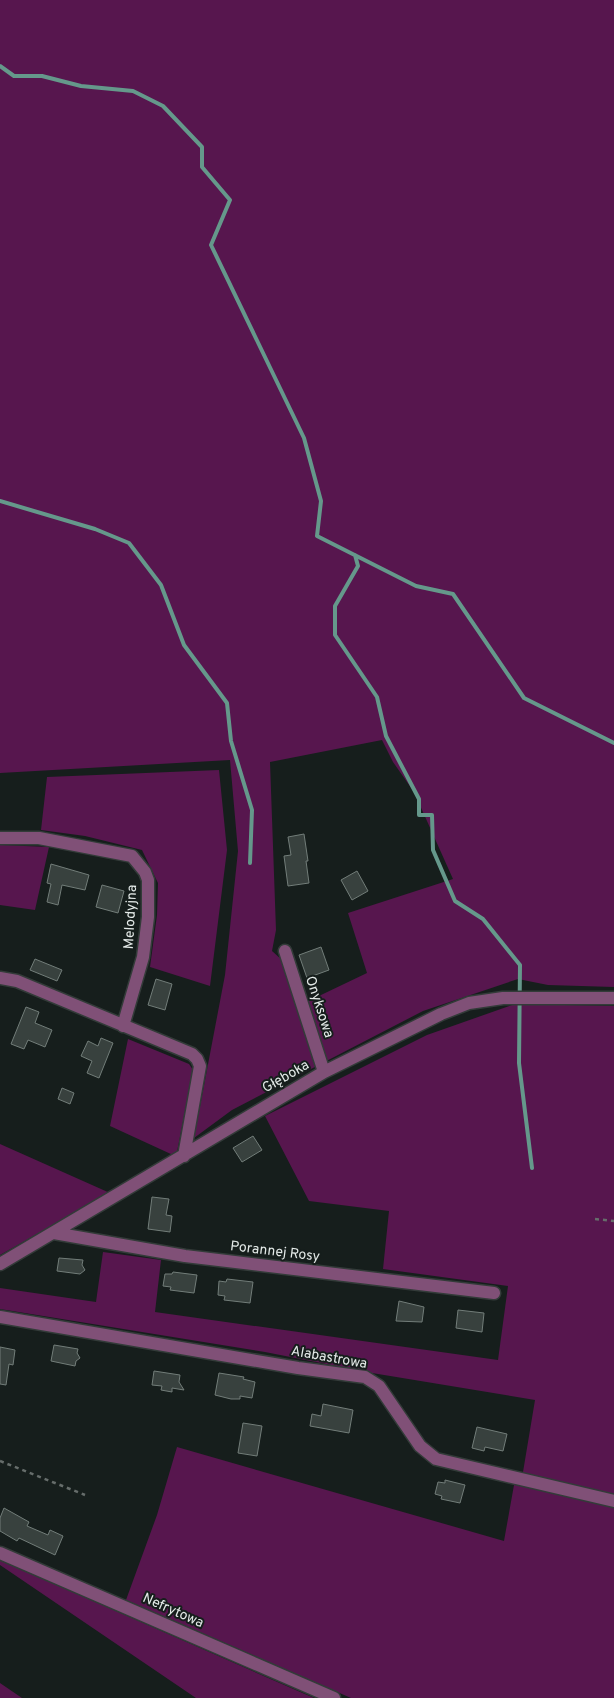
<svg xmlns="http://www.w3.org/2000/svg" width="614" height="1698" font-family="Overpass,sans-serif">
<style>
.green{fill:#57164e;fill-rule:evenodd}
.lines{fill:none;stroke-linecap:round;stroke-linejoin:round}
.stream{stroke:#65988b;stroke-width:4}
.building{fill:#38413e;stroke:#727d79}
.minor-casing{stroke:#333b39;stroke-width:15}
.path{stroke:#666d6b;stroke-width:2.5;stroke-dasharray:4 4;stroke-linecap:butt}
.minor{stroke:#805077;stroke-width:12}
.labels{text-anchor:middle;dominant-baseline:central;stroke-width:4;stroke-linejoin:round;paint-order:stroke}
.street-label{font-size:14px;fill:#e4eae8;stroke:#161e1c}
</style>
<rect width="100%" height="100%" fill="#161e1c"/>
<path class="green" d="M0,0h614v987l-66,-2 -30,-6 -95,32 -191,99 -38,28 31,-163 13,-124 -8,-91 -230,13zM382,740l11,22 21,30 39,87 -105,34 19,60 -69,33 -16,-46 -10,-9 4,-21 -6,-168z
M219,770l8,80 -17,136 -60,-19 7,-52 1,-32 -16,-33 -57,-14 -44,-6 6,-53z
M0,845l49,2 -14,63 -35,-5z
M515,1004l99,2v692h-263l-225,-98 31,-85 20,-68 327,94 10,-56 9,-13 12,-72 -163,-27 -107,-21 -265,-43v-21l96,14 7,-50 58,8 -6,52 343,48 10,-74 -125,-17 6,-58 -80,-10 -44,-85 162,-81z
M128,1039l61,25 4,6 -16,82 -4,3 -63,-29z
M0,1144l110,49 -110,62z
M0,1560l314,138h-118l-196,-133z
M0,1683l22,15h-22z"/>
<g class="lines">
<path class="stream" d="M0,66l14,10h28l39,10 52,5 30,15 39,41v20l28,33 -19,45 93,193 17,63 -4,35 99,50 37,8 71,104 90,45
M0,501l95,28 34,14 32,42 23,60 43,58 4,38 21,69 -2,53
M355,555l3,11 -23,40v29l42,62 9,39 33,63v16h13l1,35 22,51 28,18 37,46 -1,98 13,105"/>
</g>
<path class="building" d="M304,834l4,27h-2l3,22 -21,3 -4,-30 7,-1 -3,-18z
M51,864l38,11 -4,15 -23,-5 -4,20 -11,-3 4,-18 -4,-1z
M357,871l11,20 -16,9 -11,-20z
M102,885l22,6 -6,22 -22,-6z
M321,947l8,23 -22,8 -8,-23z
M35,959l27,11 -5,11 -27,-11z
M156,979l16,5 -7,26 -17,-5z
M26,1007l13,5 -4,11 17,7 -7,17 -17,-7 -4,9 -13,-5z
M101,1038l12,5 -14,35 -12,-5 5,-12 -11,-5 7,-15 10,5z
M62,1088l12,5 -4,11 -12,-5z
M253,1136l9,14 -20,12 -9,-14z
M152,1197l17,2 -3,16 6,1 -2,16 -22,-3z
M59,1258l24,2 -1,5 3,5 -5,4 -23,-3z
M173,1272l24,3 -3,18 -24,-3 1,-3 -8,-1 2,-12h7z
M227,1279l26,3 -3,21 -26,-3 1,-4 -7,-1 1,-14 7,1z
M399,1301l25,6 -2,15 -26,-1z
M458,1310l26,3 -2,19 -26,-4z
M54,1345l24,4 -1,4 3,5 -4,3 -1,5 -24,-5z
M0,1347l15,3 -2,15 -4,-1 -3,21 -6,-1z
M154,1371l26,4 -1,7 5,8 -12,-2v4l-11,-2 1,-4 -10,-1z
M219,1373l25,4 -1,2 12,3 -3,16 -12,-2v3h-9l-16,-4z
M323,1404l30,6 -4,23 -39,-7 2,-12 9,2z
M243,1423l19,3 -5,30 -19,-3z
M477,1427l30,7 -4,17 -18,-4 -1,4 -12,-3z
M445,1480l20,5 -5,18 -19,-4 1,-3 -7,-2 3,-12 7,1z
M4,1508l25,14 -2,4 21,9 2,-5 13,6 -8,19 -36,-17 -2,3 -17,-10v-13z"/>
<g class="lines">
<defs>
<path id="minor" d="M0,838h39l93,18 13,16 3,8v37l-5,40 -20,69
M285,951l39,121
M0,978l17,3 175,73 5,5 3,7 -16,90
M54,1233l131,23 309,37
M0,1264l324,-192 117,-58 28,-11 34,-5h111
M0,1317l298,51 67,9 14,9 41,60 16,13 178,42
M0,1553l334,145"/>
</defs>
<use href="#minor" class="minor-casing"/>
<path class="path" d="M595,1219l19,2
M0,1461l85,34"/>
<use href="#minor" class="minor"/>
</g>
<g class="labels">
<g class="street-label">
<text transform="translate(131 917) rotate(-87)">Melodyjna</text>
<text transform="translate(319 1007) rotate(72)">Onyksowa</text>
<text transform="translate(286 1077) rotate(-30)">Głęboka</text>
<text transform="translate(275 1252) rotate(7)">Porannej Rosy</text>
<text transform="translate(329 1358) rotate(10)">Alabastrowa</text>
<text transform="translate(173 1611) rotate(24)">Nefrytowa</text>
</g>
</g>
</svg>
